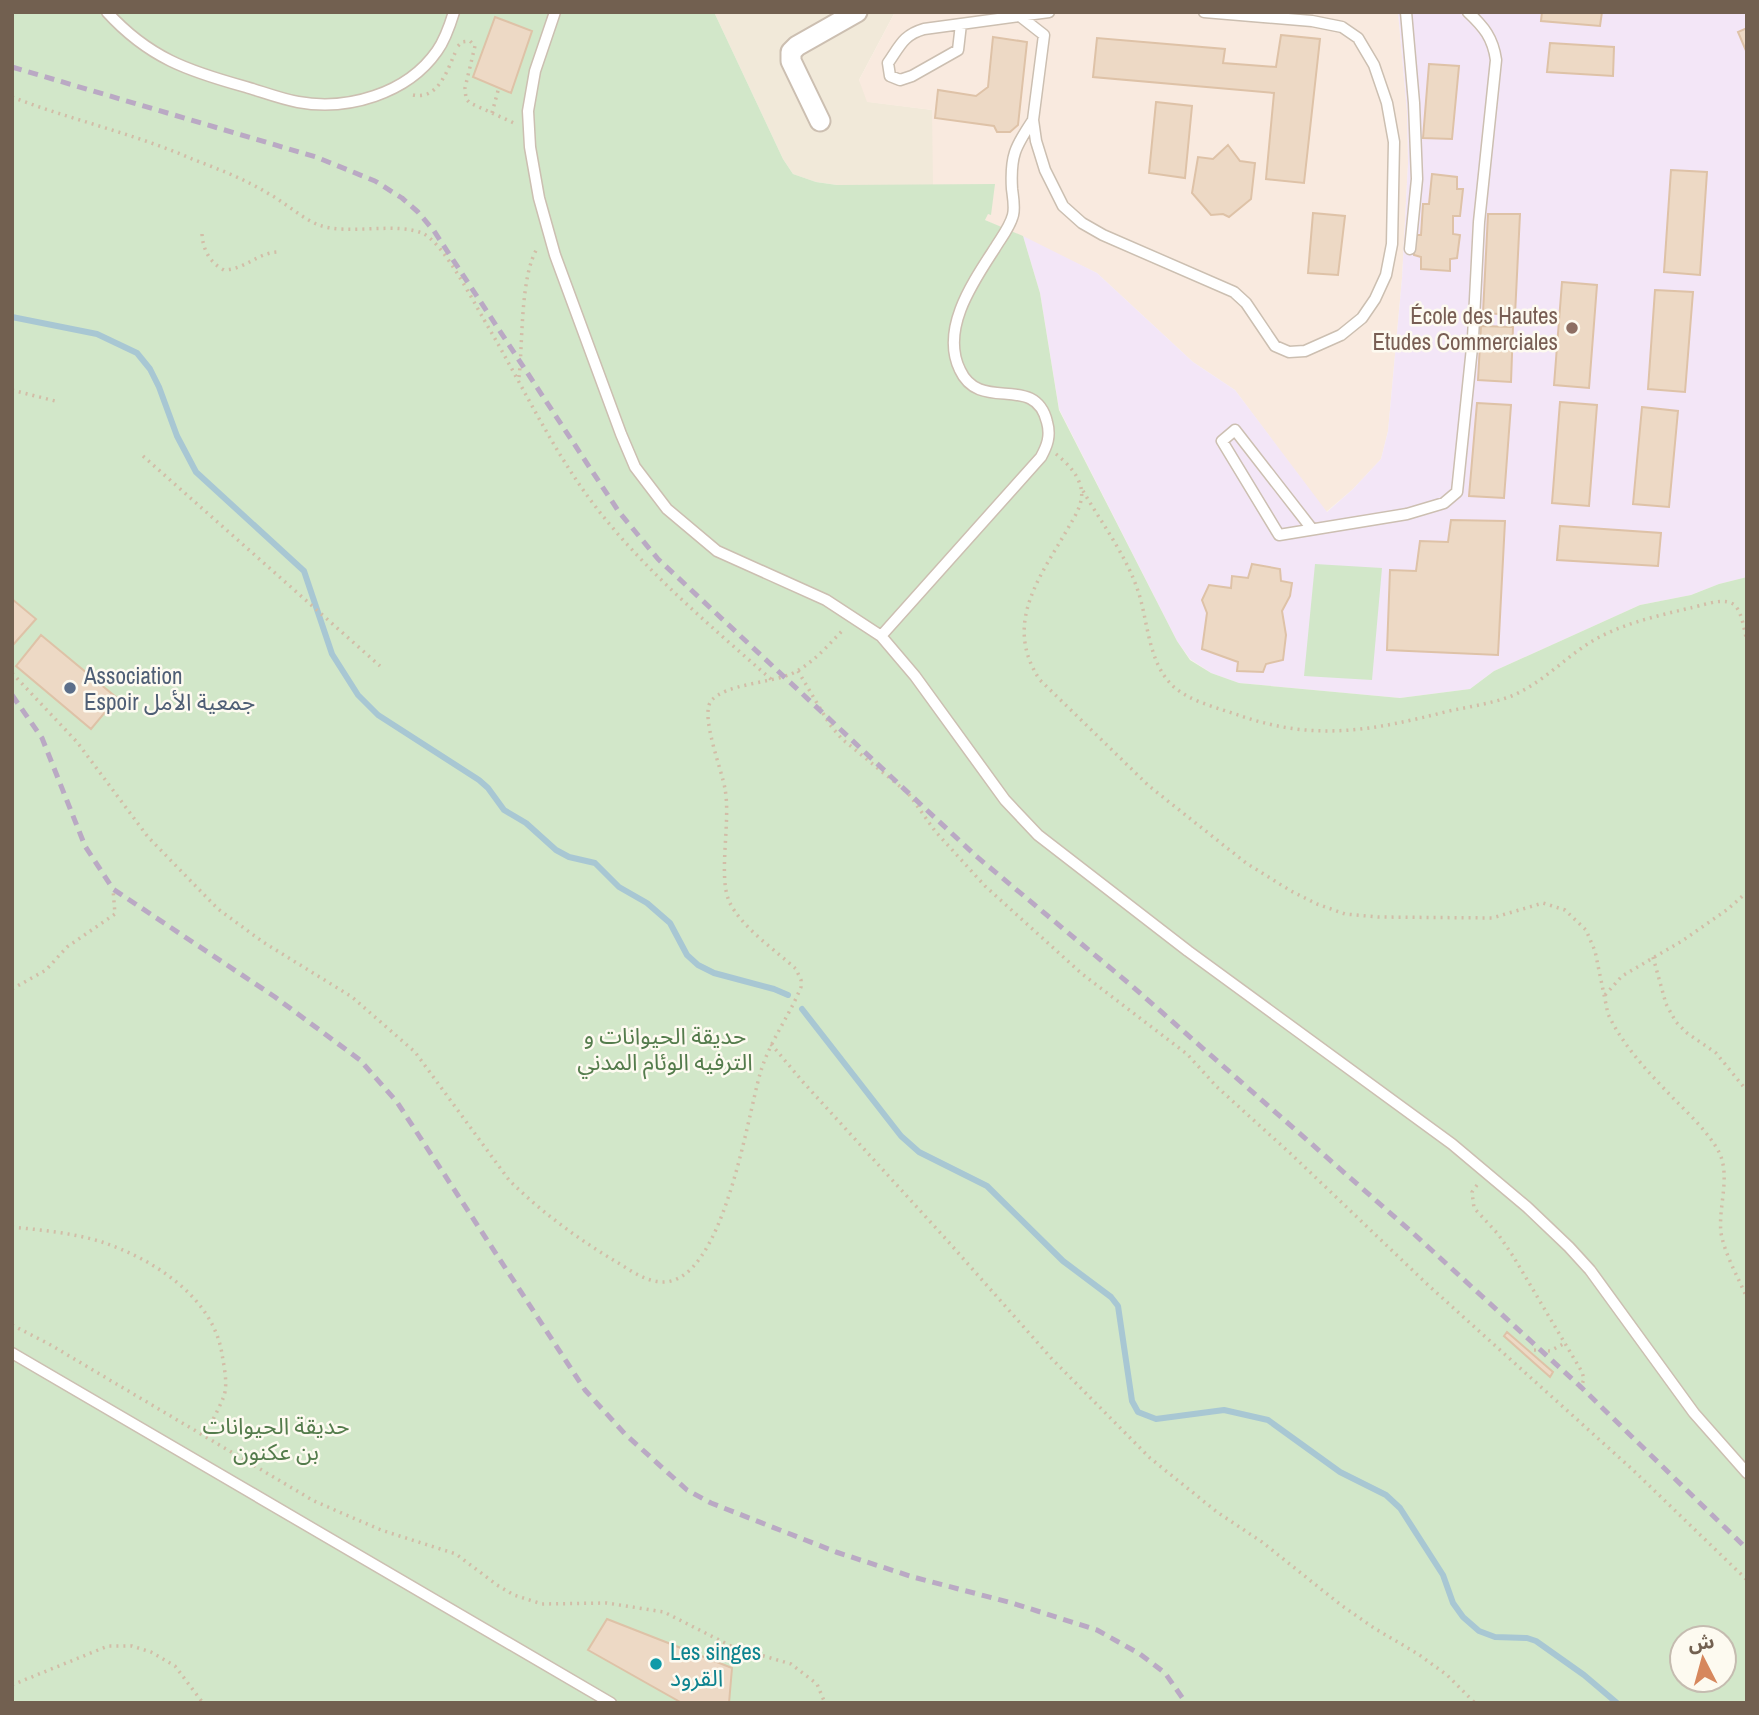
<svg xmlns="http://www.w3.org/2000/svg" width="1759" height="1715" font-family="'Archivo Narrow','Noto Sans Arabic',sans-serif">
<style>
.residential{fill:#f1e9d9}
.commercial{fill:#f9eadf}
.education{fill:#f3e6f7}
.green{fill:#d2e7c9;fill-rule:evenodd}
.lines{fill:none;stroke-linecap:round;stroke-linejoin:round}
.stream{stroke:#a8c7d3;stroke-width:6}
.building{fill:#edd9c5;stroke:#dec2a7;stroke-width:2}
.lane-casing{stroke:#ccbfb1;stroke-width:13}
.street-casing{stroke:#ccbfb1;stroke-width:23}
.path{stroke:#d2bda7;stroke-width:3.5;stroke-dasharray:2 5;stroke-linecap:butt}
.lane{stroke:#fff;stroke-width:10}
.street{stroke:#fff;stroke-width:19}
.rail{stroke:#baa9c4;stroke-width:5;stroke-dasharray:10 7;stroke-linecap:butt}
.education-dot{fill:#8d6e63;stroke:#fdfaf0;stroke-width:2.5}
.service-dot{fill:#5c6f8a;stroke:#fdfaf0;stroke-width:2.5}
.culture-dot{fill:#0f9aa8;stroke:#fdfaf0;stroke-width:2.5}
.labels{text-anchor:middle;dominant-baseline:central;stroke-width:5;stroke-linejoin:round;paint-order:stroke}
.education-label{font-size:23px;fill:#785e54;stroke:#fdfaf0;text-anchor:end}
.service-label{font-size:23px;fill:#4e5e75;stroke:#fdfaf0;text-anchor:start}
.park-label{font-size:23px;fill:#547c4c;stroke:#fdfaf0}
.culture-label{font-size:23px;fill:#0d838f;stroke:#fdfaf0;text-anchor:start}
</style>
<rect width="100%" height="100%" fill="#faf6ea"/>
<path class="residential" d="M714,12h181l-36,68 11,22 63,8v75h-96l-21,-3 -23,-8 -10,-15z"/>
<path class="commercial" d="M895,12h503l9,100 1,51 -6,115 -14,153 -7,28 -28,30 -27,23 -91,-122 -42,-28 -96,-89 -112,-53 9,-35h-61l-1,-75 -65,-8 -8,-22z"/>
<path class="education" d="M1398,12h349v565l-28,7 -28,11 -51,10 -146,66 -24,18 -70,9 -161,-15 -28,-10 -21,-14 -13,-18 -118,-232 -19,-116 -17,-57 74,37 96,89 42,28 92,122 26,-23 28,-30 7,-28 14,-153 6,-115 -1,-51z"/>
<path class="green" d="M12,12h702l69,147 10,15 23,8 21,3 158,-1 -4,31 -3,-1 -3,6 38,16 17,57 19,117 118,231 13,19 21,13 28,10 161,15 70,-9 24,-18 146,-66 51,-10 28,-11 28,-7v1126h-1735zM1682,1638h42v42h-42z
M1315,564l67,4 -10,112 -68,-4z"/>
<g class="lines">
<path class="stream" d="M12,317l85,17 40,19 13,16 9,18 18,49 19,36 108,99 28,83 26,41 20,20 101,65 9,8 16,22 22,13 30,27 13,7 26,6 24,24 28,16 23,20 17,32 11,10 16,8 60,16 14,6
M802,1009l99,127 18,16 68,34 76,75 48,36 7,9 14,95 6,11 18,7 68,-9 44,10 72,52 46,23 14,13 43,67 10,28 10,14 16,14 16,6 32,1 9,3 48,34 33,28"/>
</g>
<path class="building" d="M1542,12h60l-2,14 -59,-5z
M495,17l37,14 -21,62 -38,-16z
M1747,28v25l-9,-21z
M1281,35l39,4 -16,144 -38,-4 8,-86 -181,-16 4,-39 128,11 -2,14 53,4z
M993,37l34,5 -9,83 -8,7h-13l-3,-6 -59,-8 3,-28 38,6 12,-9z
M1550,43l64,4 -1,29 -66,-4z
M1429,64l30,2 -7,73 -29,-1z
M1156,102l36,4 -7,72 -36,-5z
M1228,145l12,16 15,2 -4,36 -22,18 -6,-3 -12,1 -19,-22 6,-36 15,2z
M1671,170l36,2 -7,103 -36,-3z
M1432,174l25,3v12h6l-3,27h-7v18l7,1 -3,23 -7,1v12l-29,-2v-12l-7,-2v-20h7l2,-31h6z
M1313,213l32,3 -7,59 -30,-2z
M1488,214h32l-5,101 -32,-2z
M1562,282l35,3 -8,103 -35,-3z
M1655,290l38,2 -8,100 -37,-3z
M1481,326l32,1 -2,55 -33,-2z
M1560,402l37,3 -8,101 -37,-3z
M1477,403l34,2 -7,93 -35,-2z
M1642,407l36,4 -9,96 -36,-3z
M1451,520l54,1 -7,134 -111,-5 3,-80 26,1 4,-30 28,1z
M1560,526l101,7 -3,33 -101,-6z
M1252,564l28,5 1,12 11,2 -2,13 -8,15 4,24 -3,25 -17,4 -3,8 -26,-1 1,-9 -36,-13 5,-36 -5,-13 7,-15 22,3 1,-12 16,2z
M12,599l24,20 -24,27z
M41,635l76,63 -26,31 -75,-63z
M1507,1332l46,40 -3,5 -46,-41z
M607,1619l125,49 -3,35h-47l-94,-53z"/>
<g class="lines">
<defs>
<path id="lane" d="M107,12c42,46 81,59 139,75 17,5 35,12 52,15 49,9 109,-8 139,-51 8,-11 13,-26 17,-39
M555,12l-20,59 -7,40 2,36 9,51 16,57 66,179 14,33 32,42 50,42 109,49 55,36 34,40 90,124 33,35 150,116 264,193 75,63 42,40 21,23 104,143 53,60
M1021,12v5l23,18 -11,85 3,21 9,29 18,36 19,17 21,12 131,57 12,11 29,43 14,6 16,-1 36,-16 21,-17 13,-19 11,-24 6,-31 2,-102 -7,-39 -13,-38 -16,-27 -16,-11 -30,-6 -108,-9
M1406,12l8,91 3,76 -7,70
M961,24l-3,26 -46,26 -12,4 -10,-4 -2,-13c12,-17 15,-28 36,-34l125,-17
M1312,529l-77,-99 -13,11 57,94 128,-21 37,-11 13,-11 16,-154 6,-116 17,-162c-3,-22 -12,-33 -28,-48
M881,636l160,-179c6,-11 10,-21 6,-35 -12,-50 -67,-8 -87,-52 -20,-41 13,-88 35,-122 6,-10 15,-21 18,-33 2,-8 0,-18 -1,-26 -2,-33 3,-42 21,-69
M12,1353l599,350"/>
<path id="street" d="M820,121l-29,-60v-9l6,-6 60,-34"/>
</defs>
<use href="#lane" class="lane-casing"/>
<use href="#street" class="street-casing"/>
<path class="path" d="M458,46l4,-4 8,-1 5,5 -10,42 1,11 4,4 44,20
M413,95c25,5 34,-24 42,-42
M12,97c59,23 121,36 180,62 26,10 53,20 77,35 17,9 32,24 50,31 29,11 78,-4 105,9 22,12 52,73 66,96 29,50 54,102 87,151 51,76 128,140 196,200
M492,113l7,-26
M202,234c1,16 8,29 22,36 22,-1 33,-17 54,-18
M519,377c4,-35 1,-102 19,-130
M12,390l47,12
M1056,454c11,9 22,20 25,34 3,12 -4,25 -10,35 -28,50 -70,99 -31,157l109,106 97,77 45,28 26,13 28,10 33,3 114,1 51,-15 22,7 21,20 9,21 13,63c15,32 41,59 66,85 16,16 34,33 45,53 12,25 -1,54 2,81 4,22 17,44 26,65
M143,456l237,210
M1083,491c18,31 42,63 54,97 11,30 10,70 33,95 16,18 49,25 71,33 76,26 133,14 208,-5 19,-4 39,-7 57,-13 33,-11 59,-41 88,-58 30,-17 63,-24 96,-32 11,-2 30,-10 41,-5 11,4 13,28 16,38
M798,671l32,54 12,14 66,54 27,38 50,55 96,87 106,81 30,33 74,67 137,131 205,185 114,110
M12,673l65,69 71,95 70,72 45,33 89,55 63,55 94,128c30,30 65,56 101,78 16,9 34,24 53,24 60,0 84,-163 97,-208 9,-32 29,-57 41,-87v-7l-5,-11c-21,-19 -56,-43 -67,-68 -11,-26 2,-80 -4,-112 -3,-19 -25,-73 -14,-88 14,-17 59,-18 80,-27 22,-10 37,-29 53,-45
M1653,957l13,47 10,18 11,11 29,20 31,38
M12,989l34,-19 21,-23 48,-33 -2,-25
M1605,995l17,-19 60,-35 46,-32 19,-17
M771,1044l32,38 142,156 107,121 98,99 67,54 45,30 79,63 33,23 44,26 29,21 28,28
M1477,1185l-5,7 2,16 24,26 15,22 69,116 2,7 -4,11
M12,1227c30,3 61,6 90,15 51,17 111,55 120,112 2,13 6,29 2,42 -5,13 -13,26 -18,39
M12,1325l37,19 265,157 67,29 75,24 41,31 17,10 28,9 65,-1 57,9 69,35 58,17 26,20 8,19
M1534,1350l16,1 15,-8
M12,1685l96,-39h24l19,6 24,14 28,37"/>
<use href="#lane" class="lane"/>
<use href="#street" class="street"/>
<path class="rail" d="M12,67l304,90 59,24 27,17 16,14 16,19 185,281 39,47 318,297 156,130 282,248 168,154 165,161
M12,695l30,43 43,108 28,43 162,108 85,63 37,42 188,288 40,44 62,56 24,13 125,49 77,25 99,26 85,27 43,24 25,19 21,30"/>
</g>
<circle class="education-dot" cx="1572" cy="328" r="7"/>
<circle class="service-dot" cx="70" cy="688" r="7"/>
<circle class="culture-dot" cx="656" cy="1664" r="7"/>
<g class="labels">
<g class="education-label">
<text x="1558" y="315">École des Hautes<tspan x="1558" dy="26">Etudes Commerciales</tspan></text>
</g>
<g class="service-label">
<text x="84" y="675">Association<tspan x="84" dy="26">Espoir جمعية الأمل</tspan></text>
</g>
<g class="park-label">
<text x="665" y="1035">حديقة الحيوانات و<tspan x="665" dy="26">الترفيه الوئام المدني</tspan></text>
<text x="276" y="1425">حديقة الحيوانات<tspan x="276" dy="26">بن عكنون</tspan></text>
</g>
<g class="culture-label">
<text x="670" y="1651">Les singes<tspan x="670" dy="26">القرود</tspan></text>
</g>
</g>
<rect width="1759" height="1715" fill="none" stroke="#726050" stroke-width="28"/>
<g transform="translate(1703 1659) rotate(354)"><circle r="33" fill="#fdfaf0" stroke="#c5bcb0" stroke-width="2"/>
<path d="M0-5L12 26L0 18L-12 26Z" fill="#d6875d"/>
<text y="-10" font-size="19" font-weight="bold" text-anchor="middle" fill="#726050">ش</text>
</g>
</svg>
